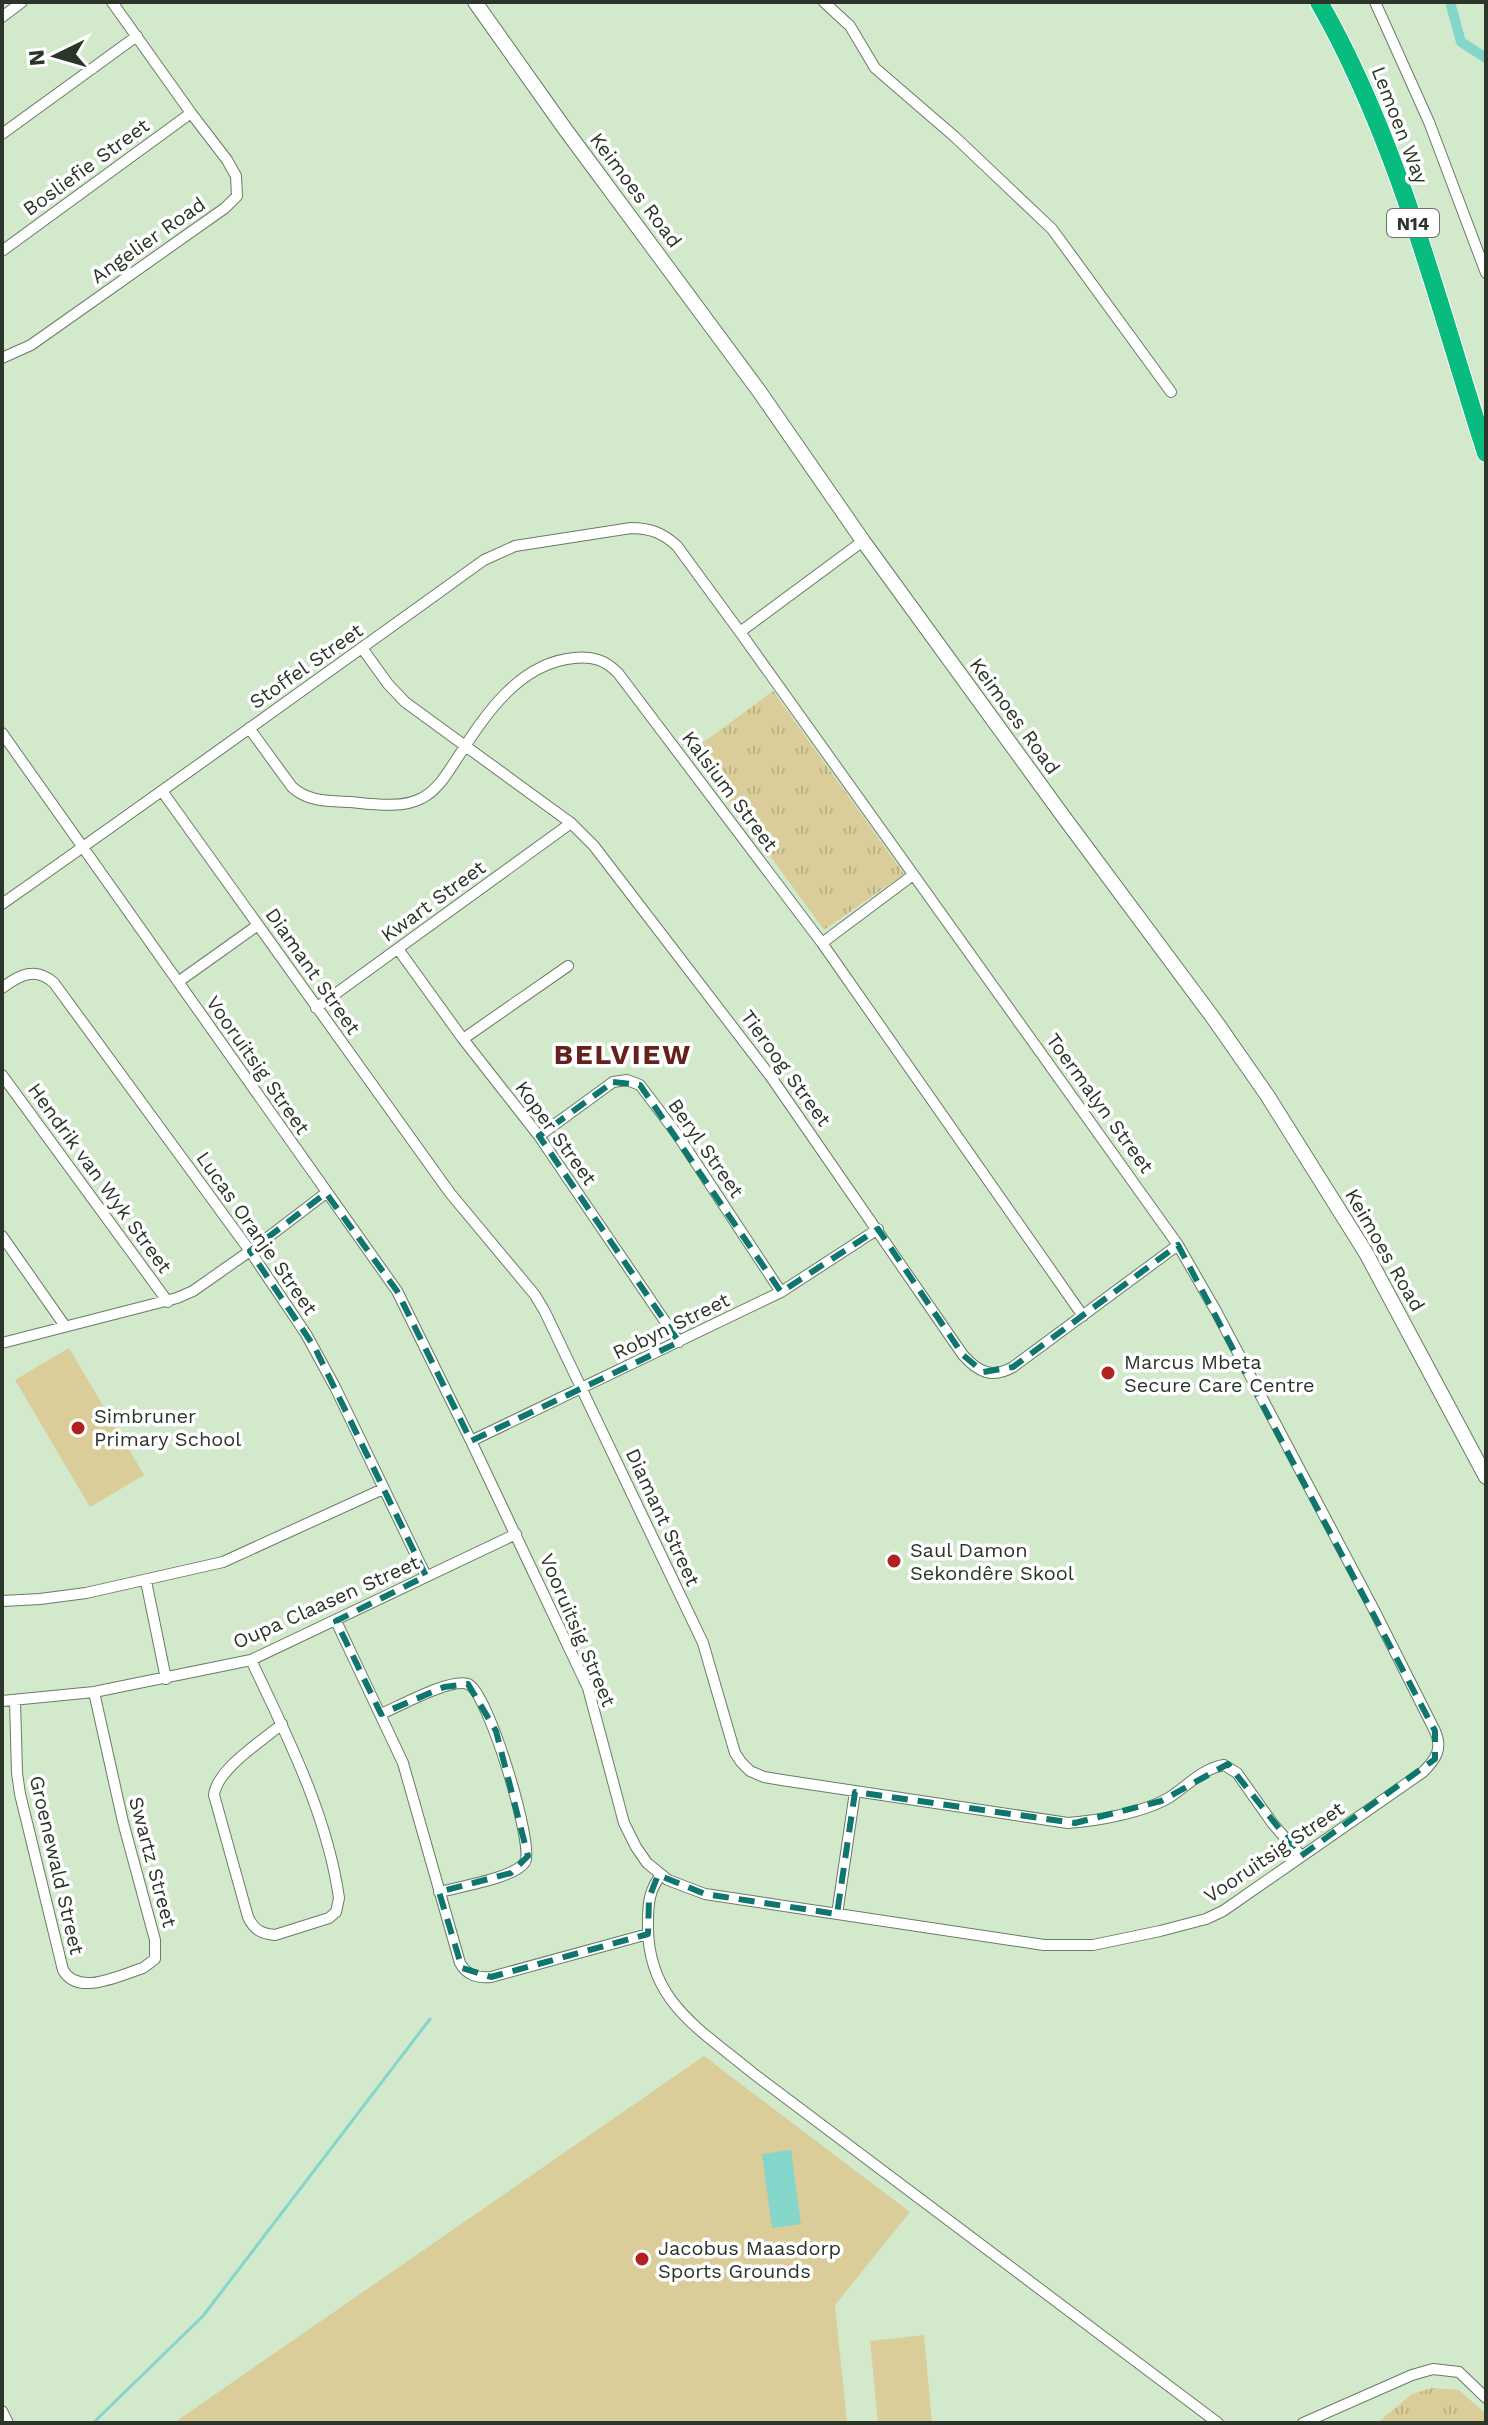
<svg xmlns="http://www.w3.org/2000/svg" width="1488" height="2425" font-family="'Work Sans',sans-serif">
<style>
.grass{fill:url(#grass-tufts)}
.garden{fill:#dbcd9a}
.water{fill:#85d6ca}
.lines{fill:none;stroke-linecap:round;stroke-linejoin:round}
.stream{stroke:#85d6ca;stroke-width:3}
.canal{stroke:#85d6ca;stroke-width:10}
.street-casing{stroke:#687d63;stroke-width:12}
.secondary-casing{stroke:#687d63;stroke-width:16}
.highway-casing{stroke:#fff;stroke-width:20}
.street{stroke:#fff;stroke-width:10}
.secondary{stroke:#fff;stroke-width:14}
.highway{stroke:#08bc80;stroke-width:18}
.marked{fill:none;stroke:#0f766e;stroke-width:6;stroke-dasharray:16 10;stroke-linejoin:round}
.poi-dot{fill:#b1211d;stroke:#fff;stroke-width:3}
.labels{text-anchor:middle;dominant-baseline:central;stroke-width:7;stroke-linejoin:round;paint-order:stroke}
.shield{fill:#fff;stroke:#6b726a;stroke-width:2}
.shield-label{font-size:18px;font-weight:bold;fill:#2c352a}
.street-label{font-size:20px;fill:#2c352a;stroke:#fff}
.poi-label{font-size:20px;fill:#2c352a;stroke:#fff;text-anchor:start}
.district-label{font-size:28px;font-weight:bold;letter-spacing:2px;fill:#65211b;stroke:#fff}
</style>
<defs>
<pattern id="grass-tufts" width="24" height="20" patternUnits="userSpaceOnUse" patternTransform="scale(2)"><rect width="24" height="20" fill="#dbcd9a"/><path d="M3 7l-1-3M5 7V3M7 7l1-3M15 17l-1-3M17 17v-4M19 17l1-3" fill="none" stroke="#bcb185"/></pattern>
</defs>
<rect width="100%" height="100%" fill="#d2e9cc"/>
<path class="grass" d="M773,691l131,183 -80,56 -131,-180z
M1432,2388l27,2 27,24v9h-109l35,-29z"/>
<path class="garden" d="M69,1348l75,127 -54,32 -75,-127z
M704,2056l206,156 -75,93 12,118 -672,-1z
M924,2335l8,88h-54l-8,-82z"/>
<path class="water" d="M791,2150l10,74 -29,4 -10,-74z"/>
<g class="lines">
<path class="stream" d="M93,2423l110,-107 227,-297"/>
<path class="canal" d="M1450,2l11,40 25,16"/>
<defs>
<path id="street" d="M824,2l26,24 25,42 80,69 97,92 119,163
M1375,2l54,120 57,151
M2,17l20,-15
M2,134l135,-98
M2,251l189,-138
M2,358l29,-13 194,-137 12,-12 -1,-20 -9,-16 -36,-47 -79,-111
M740,632l123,-91
M362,648l26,36 17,18 166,121 23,23 177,231 192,278c15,17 29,24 50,12l165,-122
M249,728l43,59c16,15 38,14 58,15 21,2 53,7 72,-4 16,-8 26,-26 36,-41 27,-42 61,-94 116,-99 19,-2 31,2 44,15l204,270 261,373
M2,733l395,558 74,150 117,247 36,135 12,24 11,16 21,17 37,14 339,51h49l67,-14 46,-12 17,-8 200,-139c13,-13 20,-23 12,-41l-62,-123 -157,-297 -38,-66 -438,-613 -63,-86c-14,-13 -27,-18 -46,-18l-116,18 -31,14c-160,115 -321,231 -482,344
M162,791l288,402 85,102 10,17 158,331 32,110 6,9 9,9 14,6 18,3 286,43c29,-2 78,-11 102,-26 17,-11 33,-29 54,-32l13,8 36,51 28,32
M822,943l91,-68
M398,949l65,90 76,97 140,206
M178,982l80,-57
M2,988c17,-13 34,-22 52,-5l196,268 56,83 29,53 91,189
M316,1008l255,-185
M463,1039l105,-73
M2,1075l166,227
M539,1136l74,-54 14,-2 13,5 37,49 104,158
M2,1236l63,90
M2,1343l175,-45 16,-7 57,-40 76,-58
M471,1441l310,-149 97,-63
M146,1581l20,98
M2,1601l38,-2 46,-6 137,-31 160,-73
M336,1621l67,142 57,200c7,13 18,15 31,14l157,-43
M251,1660c36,76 76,154 88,238l-3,14 -7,6 -54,17c-13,-1 -21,-5 -27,-18l-34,-122c3,-26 48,-54 68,-71
M2,1701l92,-9 157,-32 265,-126
M15,1701l2,72 3,21 43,176c15,27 57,5 80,-2l12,-9v-19l-32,-118 -29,-130
M381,1714c19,-8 69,-36 87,-30 20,7 67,163 57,178 -10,16 -67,25 -86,30
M661,1875c-12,15 -13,29 -13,47 -2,79 52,107 106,152l464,349
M837,1914l18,-122
M2,2411l6,12
M1303,2423l109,-48 21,-6 26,3 27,26"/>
<path id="secondary" d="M475,2l90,127 194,262 104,150 200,275 151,203 53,76 99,158 120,224"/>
<path id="highway" d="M1319,2c80,140 118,299 167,451"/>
</defs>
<use href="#street" class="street-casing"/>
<use href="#secondary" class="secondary-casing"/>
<use href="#highway" class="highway-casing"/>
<use href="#street" class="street"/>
<use href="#secondary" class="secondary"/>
<use href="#highway" class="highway"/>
</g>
<path class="marked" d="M613,1082l27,3 141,207 97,-63 85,126 20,17 30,-5 165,-122 257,486v28l-134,97 -73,-92 -67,37 -86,22 -220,-31 -18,122 -132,-20 -47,-19 -9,23 -1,36 -157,43 -29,-9 -23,-76 72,-19 17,-17 -32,-125 -28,-47 -24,3 -63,27 -45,-93 90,-45 -111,-228 -65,-97 76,-58 71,98 74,150 208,-99 -140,-206z"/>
<g class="poi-dot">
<circle cx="1108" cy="1373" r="8"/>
<circle cx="78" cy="1428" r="8"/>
<circle cx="894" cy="1561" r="8"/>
<circle cx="642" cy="2259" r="8"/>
</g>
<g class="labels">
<rect class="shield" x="1387" y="209" width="52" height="28" rx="6"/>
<g class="shield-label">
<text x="1413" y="223">N14</text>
</g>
<g class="street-label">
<text transform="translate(1400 125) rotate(69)">Lemoen Way</text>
<text transform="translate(86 167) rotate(-36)">Bosliefie Street</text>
<text transform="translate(636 190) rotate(53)">Keimoes Road</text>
<text transform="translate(148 240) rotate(-35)">Angelier Road</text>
<text transform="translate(306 666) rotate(-35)">Stoffel Street</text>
<text transform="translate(1015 716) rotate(54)">Keimoes Road</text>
<text transform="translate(730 791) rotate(53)">Kalsium Street</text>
<text transform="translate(433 901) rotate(-36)">Kwart Street</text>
<text transform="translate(313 971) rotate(55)">Diamant Street</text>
<text transform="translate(258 1065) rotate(55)">Vooruitsig Street</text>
<text transform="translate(786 1068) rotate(54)">Tieroog Street</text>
<text transform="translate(1100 1103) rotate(54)">Toermalyn Street</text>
<text transform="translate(556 1133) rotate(54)">Koper Street</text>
<text transform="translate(706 1148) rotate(55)">Beryl Street</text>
<text transform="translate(100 1178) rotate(54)">Hendrik van Wyk Street</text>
<text transform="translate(257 1233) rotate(55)">Lucas Oranje Street</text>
<text transform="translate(1385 1250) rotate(60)">Keimoes Road</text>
<text transform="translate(671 1326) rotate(-26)">Robyn Street</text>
<text transform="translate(663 1517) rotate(65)">Diamant Street</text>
<text transform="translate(326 1602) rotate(-24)">Oupa Claasen Street</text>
<text transform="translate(578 1630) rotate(67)">Vooruitsig Street</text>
<text transform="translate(1274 1852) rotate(-34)">Vooruitsig Street</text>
<text transform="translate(153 1862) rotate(75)">Swartz Street</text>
<text transform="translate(57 1865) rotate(77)">Groenewald Street</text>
</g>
<g class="poi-label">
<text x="1124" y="1362">Marcus Mbeta<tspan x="1124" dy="23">Secure Care Centre</tspan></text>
<text x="94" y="1416">Simbruner<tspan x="94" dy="23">Primary School</tspan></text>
<text x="910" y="1550">Saul Damon<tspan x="910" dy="23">Sekondêre Skool</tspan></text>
<text x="658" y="2248">Jacobus Maasdorp<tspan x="658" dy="23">Sports Grounds</tspan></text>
</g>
<g class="district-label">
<text x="623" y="1054">BELVIEW</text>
</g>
</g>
<rect width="1488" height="2425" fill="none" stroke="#2c352a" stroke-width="8"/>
<g transform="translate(56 56) rotate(265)" stroke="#ffffff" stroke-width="6" paint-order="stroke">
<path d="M0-6L14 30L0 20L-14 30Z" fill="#2c352a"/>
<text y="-12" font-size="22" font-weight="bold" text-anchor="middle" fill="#2c352a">N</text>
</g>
</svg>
